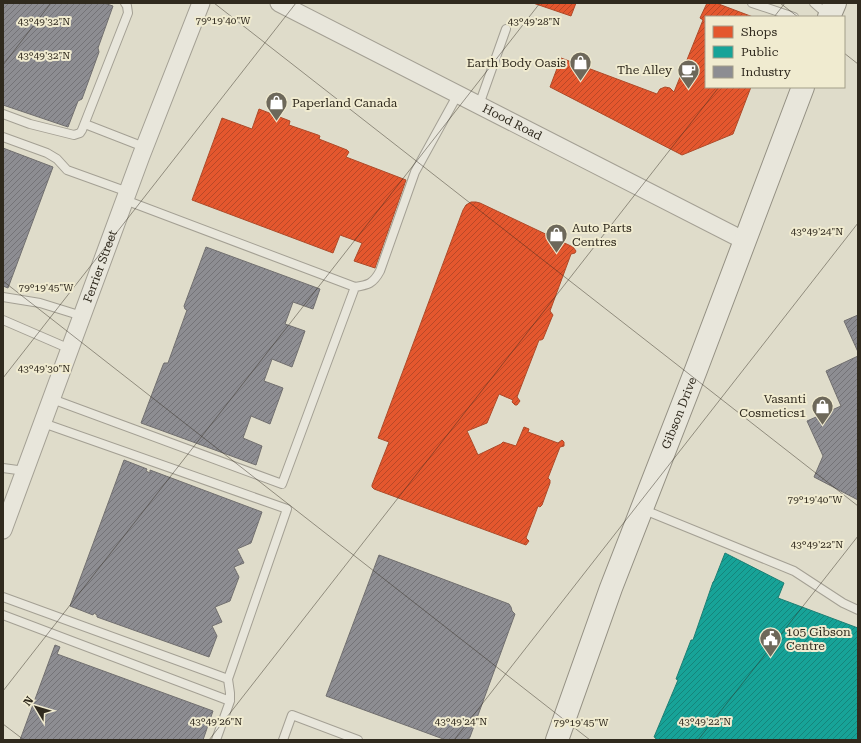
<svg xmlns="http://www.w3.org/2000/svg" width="861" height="743" font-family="'Roboto Serif',serif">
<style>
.shops{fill:url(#shops-hatch);stroke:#ae4a29}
.public{fill:url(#public-hatch);stroke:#1e7f73}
.industry{fill:url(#industry-hatch);stroke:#716f6f}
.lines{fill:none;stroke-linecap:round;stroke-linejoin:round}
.lane-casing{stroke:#a4a094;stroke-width:10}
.street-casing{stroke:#a4a094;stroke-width:19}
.secondary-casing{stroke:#949083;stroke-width:24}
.lane{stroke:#e8e6db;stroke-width:8}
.street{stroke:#e8e6db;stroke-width:17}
.secondary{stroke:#e8e6db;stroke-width:22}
.ticks{fill:none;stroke:#302a1e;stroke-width:1;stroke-opacity:0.45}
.labels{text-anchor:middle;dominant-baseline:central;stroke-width:4;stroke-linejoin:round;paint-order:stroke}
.poi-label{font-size:12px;fill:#302a1e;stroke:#f0ebd0;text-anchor:end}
.street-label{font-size:12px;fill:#302a1e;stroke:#f0ebd0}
.ticks-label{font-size:10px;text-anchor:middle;fill:#302a1e;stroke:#f0ebd0;stroke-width:4;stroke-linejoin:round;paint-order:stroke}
</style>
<defs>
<pattern id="shops-hatch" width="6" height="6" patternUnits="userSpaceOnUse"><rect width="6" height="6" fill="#e4572e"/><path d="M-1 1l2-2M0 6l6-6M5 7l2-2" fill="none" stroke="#b94827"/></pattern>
<pattern id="public-hatch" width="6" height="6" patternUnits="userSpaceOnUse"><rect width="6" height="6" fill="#17a398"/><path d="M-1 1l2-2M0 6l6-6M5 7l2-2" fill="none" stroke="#15857b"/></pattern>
<pattern id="industry-hatch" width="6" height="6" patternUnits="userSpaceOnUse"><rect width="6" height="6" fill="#8d8d92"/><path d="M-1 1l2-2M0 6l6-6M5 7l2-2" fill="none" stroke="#747377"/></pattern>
</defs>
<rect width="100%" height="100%" fill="#dfdcca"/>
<path class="shops" d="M533,3h43l-5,13z
M707,3h9l37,14h-47v70h45l-18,47 -51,21 -132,-68 11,-29 96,36 3,-5 5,-2 5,1 4,4 29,-72 -3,-2z
M259,109l31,12 -1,4 29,10 2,1 -1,3 28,11 2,2 -3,5 60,23 -31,88 -21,-7 8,-18 -22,-8 -7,18 -141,-53 30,-82 30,11z
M471,202h5l4,1 93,44 3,4 -1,2 -4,1 -21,57 3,4 -1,2 -9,22 -2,1h-2l-22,57 3,4 -3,4h-2l-3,-3 1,-2 -14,-6 -12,29 -20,8 11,24 23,-11 2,-2 13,4 8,-19 5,2 -1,3 30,11 4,-3 2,2v4l-4,1 -12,31 2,2v3l-8,22 -2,2 -2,-1 -12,32 3,3 -3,4 -152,-56 -2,-2v-2l17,-43 -11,-4 85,-228 3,-5z"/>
<path class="public" d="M725,553l59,30 -6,15 80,30v112h-203l1,-2 -2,-1 24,-57 -2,-1 15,-39h2l20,-58 1,-1z"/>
<path class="industry" d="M3,3h101l9,3 -15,42 1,4 -17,47 -4,2 -10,26 -65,-22z
M3,148l50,19 -45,121 -5,-2z
M206,247l114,42 -7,20 -20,-7 -8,22 20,7 -13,36 -20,-8 -8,22 19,7 -13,36 -19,-8 -8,22 19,8 -6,19 -115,-42 22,-58 1,-2h4l19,-53 -2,-1 -1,-3z
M858,315v37l-14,-31z
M858,356v144l-44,-23 9,-21 -16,-35 34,-15 -15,-35z
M124,460l23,9 -1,2 4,2v-3l112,42 -11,31 -14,6 7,14 -10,4 5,10 -9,24 -15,6 7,15 -10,4 5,10 -8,21 -112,-40v-2l-3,-2 -1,2 -23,-9z
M379,555l130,49 2,3 1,4 3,3 -45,123 -2,3h-22l-120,-44z
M55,645l5,2 -3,7 156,57 -10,29h-183z"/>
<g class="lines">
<defs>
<path id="lane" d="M752,3l42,14
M814,3l15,13
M479,105l27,-76
M3,114l27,10 44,11 6,-2 2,-3 46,-117 -1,-7 -2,-3
M85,124l59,23
M3,137l44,16 10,6 10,11 61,22
M355,287c13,-2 18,-3 25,-16l35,-99 43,-78
M3,297l37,6 42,13
M3,320l67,29
M52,399l230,85 73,-197 -230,-87
M3,468l22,3
M642,509l152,62 49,32 15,7
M3,597l225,82 59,-170 -244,-86
M3,615l227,86
M216,740l14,-39v-8l-2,-14
M283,740l9,-25 66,25"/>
<g id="street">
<path id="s1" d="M279,3l466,238"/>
<path id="s2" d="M3,530l138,-374 60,-153"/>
</g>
<g id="secondary">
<path d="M829,17l6,-14"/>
<path id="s3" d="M557,740l54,-152 85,-218 107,-283"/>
</g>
</defs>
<use href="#lane" class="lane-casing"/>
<use href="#street" class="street-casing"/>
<use href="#secondary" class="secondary-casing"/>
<use href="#lane" class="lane"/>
<use href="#street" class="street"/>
<use href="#secondary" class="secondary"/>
</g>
<path class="ticks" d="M214,3l644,503M780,3l18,14M774,17l11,-14M844,53l14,11M3,65l48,-62M3,281l587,459M3,378l293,-375M3,691l537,-688M3,724l21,16M209,740l510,-653M454,740l404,-517M698,740l160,-204"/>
<defs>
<symbol id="shop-pin" viewBox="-11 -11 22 30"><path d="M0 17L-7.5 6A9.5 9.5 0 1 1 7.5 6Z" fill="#6d685a" stroke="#f0ebd0"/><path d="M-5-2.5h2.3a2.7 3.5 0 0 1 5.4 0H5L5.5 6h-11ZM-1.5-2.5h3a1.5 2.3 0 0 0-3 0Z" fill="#fff"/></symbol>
<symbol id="cafe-pin" viewBox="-11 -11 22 30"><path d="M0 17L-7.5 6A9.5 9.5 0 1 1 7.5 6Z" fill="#6d685a" stroke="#f0ebd0"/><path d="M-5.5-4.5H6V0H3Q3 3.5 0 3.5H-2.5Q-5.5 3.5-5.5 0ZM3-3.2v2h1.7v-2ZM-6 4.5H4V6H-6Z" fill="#fff"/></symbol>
<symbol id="civic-pin" viewBox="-11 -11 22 30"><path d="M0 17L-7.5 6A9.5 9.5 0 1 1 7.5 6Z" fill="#6d685a" stroke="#f0ebd0"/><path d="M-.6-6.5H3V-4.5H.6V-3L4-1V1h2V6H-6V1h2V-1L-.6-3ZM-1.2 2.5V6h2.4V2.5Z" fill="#fff"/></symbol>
</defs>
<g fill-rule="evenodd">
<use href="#shop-pin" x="568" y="50" width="25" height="34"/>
<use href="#cafe-pin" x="676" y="58" width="25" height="34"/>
<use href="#shop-pin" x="264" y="90" width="25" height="34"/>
<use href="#shop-pin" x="544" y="222" width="25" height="34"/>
<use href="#shop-pin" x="810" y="394" width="25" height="34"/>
<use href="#civic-pin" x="758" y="626" width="25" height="34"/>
</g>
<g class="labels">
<g class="poi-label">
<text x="566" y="63">Earth Body Oasis</text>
<text x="672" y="70">The Alley</text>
<text x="292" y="103" text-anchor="start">Paperland Canada</text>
<text x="572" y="228" text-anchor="start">Auto Parts<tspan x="572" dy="14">Centres</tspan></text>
<text x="806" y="399">Vasanti<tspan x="806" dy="14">Cosmetics1</tspan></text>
<text x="786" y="632" text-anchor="start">105 Gibson<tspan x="786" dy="14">Centre</tspan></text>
</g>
<g class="street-label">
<text stroke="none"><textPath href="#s1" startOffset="262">Hood Road</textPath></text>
<text stroke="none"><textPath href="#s2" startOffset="281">Ferrier Street</textPath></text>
<text stroke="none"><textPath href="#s3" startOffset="349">Gibson Drive</textPath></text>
</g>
</g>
<g class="ticks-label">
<text x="223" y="24">79°19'40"W</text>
<text x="44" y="25">43°49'32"N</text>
<text x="534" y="25">43°49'28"N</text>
<text x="44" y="59">43°49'32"N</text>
<text x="817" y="235">43°49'24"N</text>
<text x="46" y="291">79°19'45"W</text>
<text x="44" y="372">43°49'30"N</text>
<text x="815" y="503">79°19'40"W</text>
<text x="817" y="548">43°49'22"N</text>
<text x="216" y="725">43°49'26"N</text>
<text x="461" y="725">43°49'24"N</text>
<text x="705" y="725">43°49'22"N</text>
<text x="581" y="726">79°19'45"W</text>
</g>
<rect width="861" height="743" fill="none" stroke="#302a1e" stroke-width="8"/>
<rect x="705" y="16" width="140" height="72" fill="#f0ebd0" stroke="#a39e89"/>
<rect x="713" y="26" width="20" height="12" fill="#e4572e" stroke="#a39e89"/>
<text x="741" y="36" font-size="12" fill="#302a1e">Shops</text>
<rect x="713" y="46" width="20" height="12" fill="#17a398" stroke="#a39e89"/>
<text x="741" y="56" font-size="12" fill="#302a1e">Public</text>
<rect x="713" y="66" width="20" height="12" fill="#8d8d92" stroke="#a39e89"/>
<text x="741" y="76" font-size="12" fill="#302a1e">Industry</text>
<g transform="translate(36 707) rotate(308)" stroke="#f0ebd0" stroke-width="3" paint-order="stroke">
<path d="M0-3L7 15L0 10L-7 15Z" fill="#302a1e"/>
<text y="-6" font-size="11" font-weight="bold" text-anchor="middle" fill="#302a1e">N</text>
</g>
</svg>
